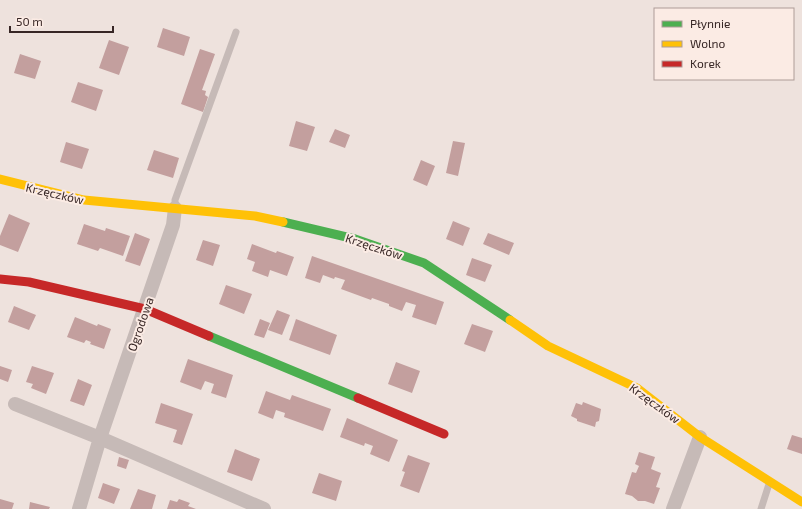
<svg xmlns="http://www.w3.org/2000/svg" width="802" height="509" font-family="'Exo 2',sans-serif">
<style>
.building{fill:#c39f9e}
.lines{fill:none;stroke-linecap:round;stroke-linejoin:round}
.lane{stroke:#c6bab7;stroke-width:7}
.street{stroke:#c6bab7;stroke-width:14}
.fast{stroke:#4caf50;stroke-width:9}
.slow{stroke:#ffc107;stroke-width:9}
.jam{stroke:#c62828;stroke-width:9}
.labels{text-anchor:middle;dominant-baseline:central;stroke-width:4;stroke-linejoin:round;paint-order:stroke}
.street-label{font-size:12px;fill:#372625;stroke:#fbebe4}
</style>
<rect width="100%" height="100%" fill="#eee2dd"/>
<path class="building" d="M163,28l27,9 -6,19 -27,-9z
M109,40l20,7 -10,28 -20,-7z
M200,49l15,5 -13,36 4,1 -1,4 3,2 -5,15 -22,-8z
M20,54l21,7 -6,18 -21,-6z
M78,82l25,8 -7,21 -25,-9z
M296,121l19,6 -8,24 -18,-5z
M335,129l15,6 -5,13 -16,-6z
M453,141l12,2 -7,33 -12,-3z
M66,142l23,7 -7,20 -22,-7z
M154,150l25,8 -6,20 -26,-8z
M421,160l14,6 -8,20 -14,-6z
M9,214l21,9 -12,29 -18,-7v-9z
M453,221l17,7 -7,18 -17,-7z
M84,224l21,7 1,-3 24,8 -7,20 -23,-8 -2,3 -21,-7z
M135,233l15,6 -10,27 -15,-5z
M488,233l26,10 -5,12 -26,-11z
M203,240l17,5 -7,21 -17,-6z
M252,244l24,9 1,-2 17,6 -7,19 -17,-6 -2,7 -16,-6 3,-9 -8,-3z
M312,256l132,46 -8,23 -24,-8 4,-12 -10,-3 -4,9 -13,-5v-2l-17,-6 -1,2 -30,-11 4,-9 -10,-3 -1,2 -11,-4 -3,8 -15,-5z
M472,258l20,7 -7,17 -19,-7z
M226,285l26,9 -8,20 -25,-10z
M14,306l22,9 -7,15 -21,-8z
M277,310l13,5 -8,20 -14,-5z
M75,317l22,9 1,-2 13,5 -7,20 -14,-5 1,-2 -5,-2 -2,3 -17,-6z
M260,319l10,4 -6,15 -10,-3z
M296,319l41,16 -7,20 -41,-15z
M472,324l21,7 -8,21 -21,-8z
M188,359l45,16 -7,23 -15,-5 3,-9 -9,-3 -4,9 -21,-8z
M396,362l24,9 -8,22 -24,-9z
M0,366l12,4 -4,12 -8,-3z
M32,366l22,7 -8,21 -15,-6 2,-4 -7,-2z
M78,379l14,6 -8,21 -14,-5z
M266,391l24,9 2,-5 39,14 -8,22 -39,-14 1,-4 -9,-3 -3,9 -15,-6z
M583,402l18,7 -2,12 -3,1 -1,5 -18,-6v-2l-6,-3 5,-13 6,2z
M161,403l32,11 -11,31 -9,-3 4,-12 -22,-7z
M347,418l51,22 -9,22 -19,-8 3,-8 -8,-3 -1,3 -24,-9z
M792,435l10,3v16l-15,-5z
M235,449l25,10 -8,22 -25,-9z
M639,452l16,5 -4,12 10,4 -5,14 4,1 -6,16 -9,-3h-7l-6,-5 -7,-2 7,-22 4,1 3,-7 -4,-2z
M408,455l22,8 -11,30 -19,-7 5,-14 -3,-1z
M119,457l10,3 -3,9 -9,-3z
M319,473l23,8 -6,20 -24,-8z
M103,483l17,6 -6,15 -16,-6z
M138,489l18,6 -4,14h-22z
M0,499l14,4 -2,6h-12z
M179,499l11,4 -2,3 8,3h-29l3,-9 7,2z
M30,502l20,5 -1,2h-20z"/>
<g class="lines">
<path class="lane" d="M175,208v-8l61,-168
M761,509l8,-25"/>
<path class="street" d="M15,404l85,34 164,71
M79,509l21,-71 73,-213 2,-17
M673,509l27,-72"/>
<path class="fast" d="M283,222l72,17 69,24 86,57
M209,336l149,62"/>
<path class="slow" d="M0,179l84,21 171,16 28,6
M510,320l38,26 89,42 63,49 102,65"/>
<path class="jam" d="M0,279l29,3 116,27 64,27
M358,398l86,36"/>
</g>
<g class="labels">
<g class="street-label">
<text transform="translate(55 193) rotate(13)">Krzęczków</text>
<text transform="translate(374 246) rotate(18)">Krzęczków</text>
<text transform="translate(140 324) rotate(-71)">Ogrodowa</text>
<text transform="translate(655 403) rotate(36)">Krzęczków</text>
</g>
</g>
<rect x="654" y="8" width="140" height="72" fill="#fbebe4" stroke="#ad9c98"/>
<rect x="662" y="21" width="20" height="6" fill="#4caf50" stroke="#ad9c98"/>
<text x="690" y="28" font-size="12" fill="#372625">Płynnie</text>
<rect x="662" y="41" width="20" height="6" fill="#ffc107" stroke="#ad9c98"/>
<text x="690" y="48" font-size="12" fill="#372625">Wolno</text>
<rect x="662" y="61" width="20" height="6" fill="#c62828" stroke="#ad9c98"/>
<text x="690" y="68" font-size="12" fill="#372625">Korek</text>
<path d="M10 26v6h103v-6" fill="none" stroke="#372625" stroke-width="2"/>
<text x="16" y="26" font-size="12" fill="#372625" stroke="#fbebe4" stroke-width="3" paint-order="stroke">50 m</text>
</svg>
